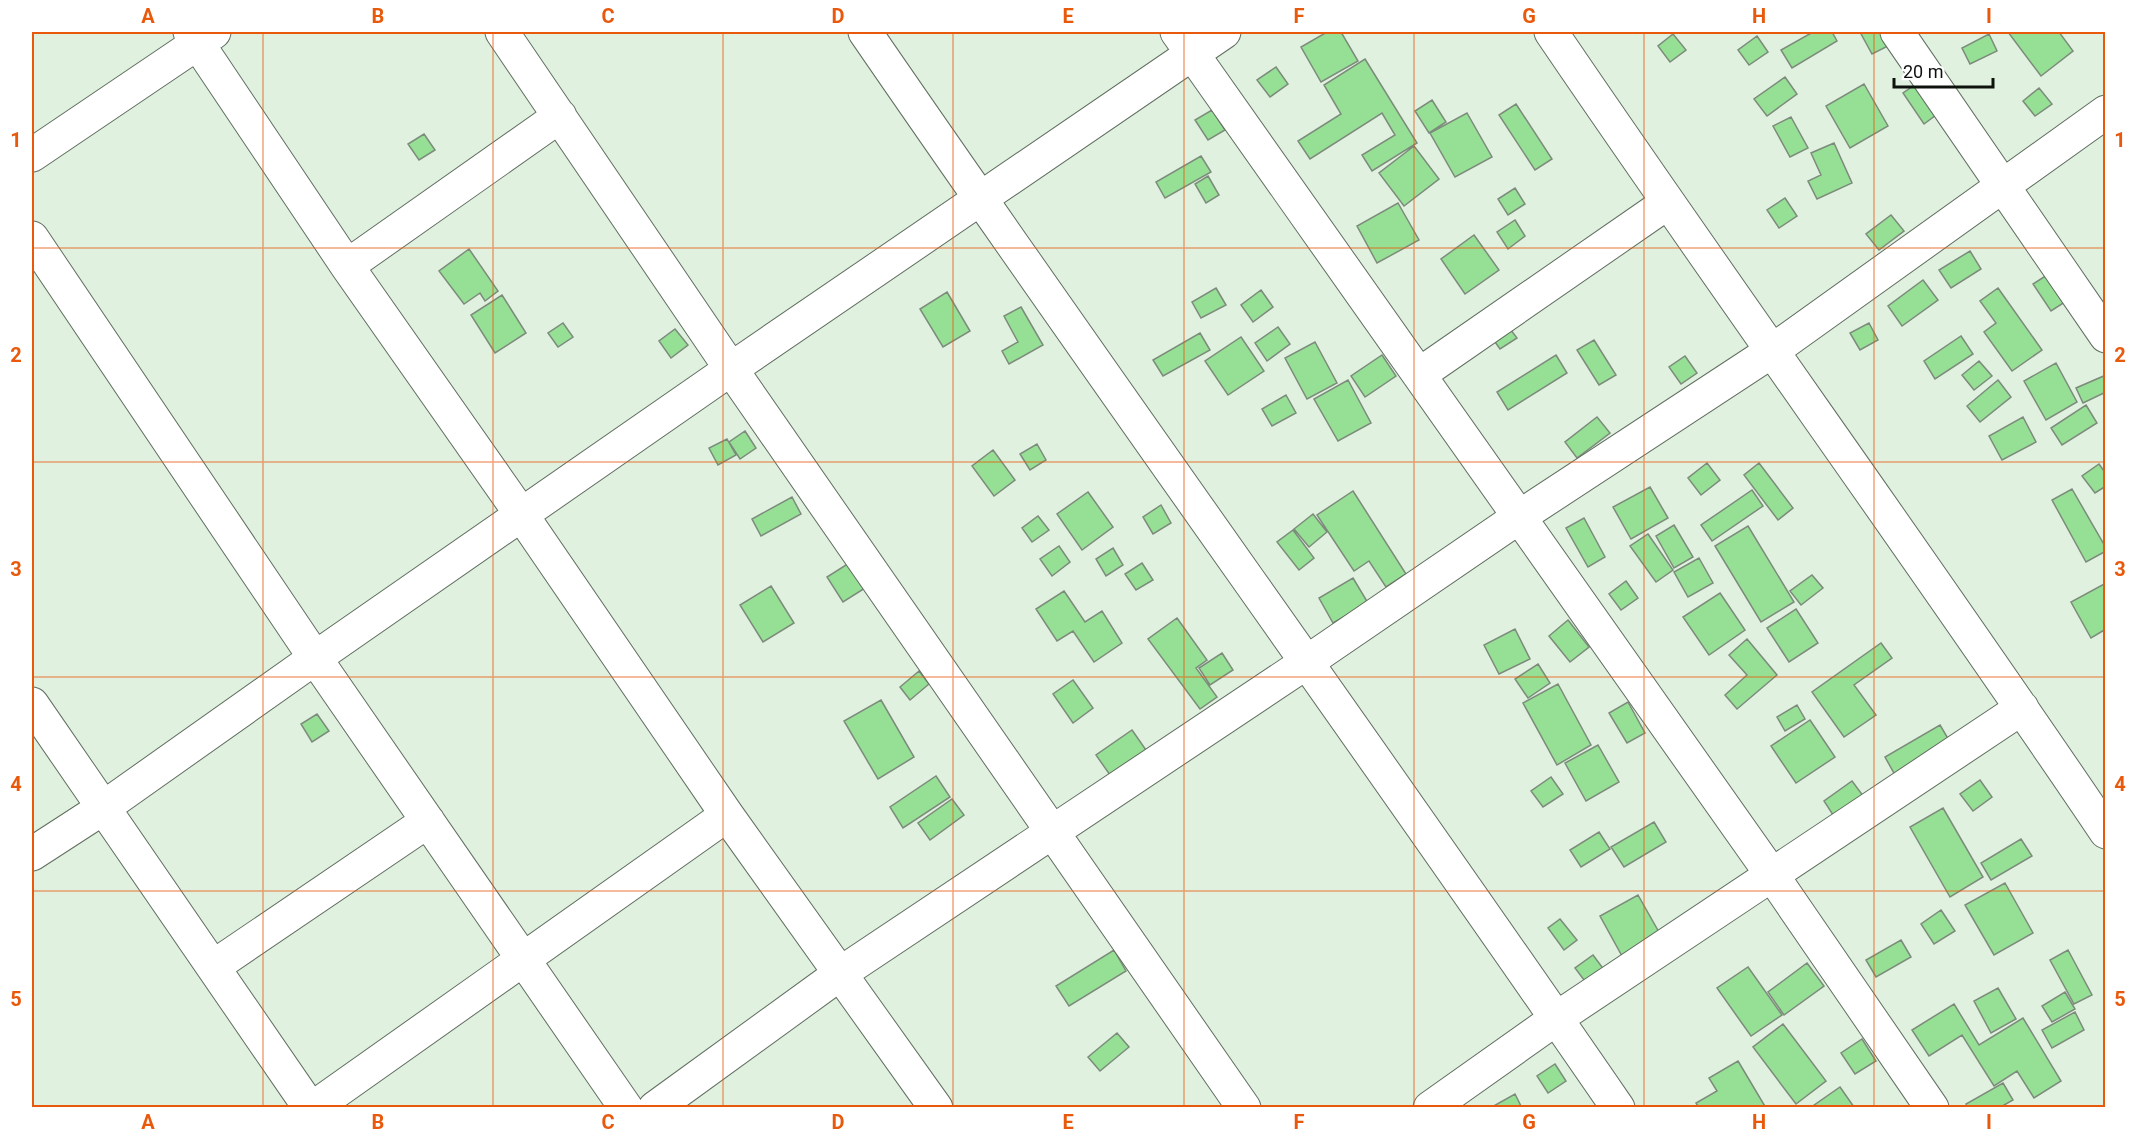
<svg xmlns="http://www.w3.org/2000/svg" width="2137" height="1139" font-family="Roboto,sans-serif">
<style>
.building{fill:#96e095;stroke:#7c8b7b;stroke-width:1.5}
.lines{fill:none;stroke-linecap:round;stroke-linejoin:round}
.minor-casing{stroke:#616f60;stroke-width:35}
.minor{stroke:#fff;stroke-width:33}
.grid{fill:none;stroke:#e8590c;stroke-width:1.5;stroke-opacity:0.55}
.neatline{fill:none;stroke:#e8590c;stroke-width:2}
.grid-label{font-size:20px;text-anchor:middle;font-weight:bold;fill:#e8590c}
</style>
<rect width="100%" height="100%" fill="#e0f1e0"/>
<path class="building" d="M1327,32h14l17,29 -37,21 -20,-35z
M1813,32h19l5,9 -45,27 -11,-18z
M1860,32h26l6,12 -20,10z
M2008,32h51l14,19 -32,25z
M1673,34l13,16 -16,12 -12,-16z
M1989,34l8,17 -27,13 -8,-16z
M1757,36l11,16 -19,13 -11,-15z
M1365,59l52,84 -45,28 -10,-16 33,-20 -13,-22 -72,46 -12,-18 43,-27 -17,-29z
M1276,67l12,17 -18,13 -13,-17z
M1785,77l12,17 -30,22 -13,-17z
M1919,82l21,30 -16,12 -21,-31z
M1864,84l24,42 -38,22 -24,-42z
M2039,88l13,16 -17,12 -12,-15z
M1432,100l14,22 -17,11 -14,-22z
M1516,104l36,55 -17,11 -36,-55z
M1212,110l13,20 -17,10 -13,-20z
M1467,113l25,44 -37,20 -25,-44z
M1791,117l17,31 -18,9 -17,-31z
M424,134l11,16 -16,10 -11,-16z
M1834,143l18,40 -35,16 -9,-18 13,-6 -10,-22z
M1414,146l25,33 -35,27 -25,-33z
M1201,156l10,16 -46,26 -9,-16z
M1208,176l11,19 -13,8 -11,-19z
M1515,188l10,16 -17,11 -10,-16z
M1785,198l12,18 -18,12 -12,-18z
M1398,203l21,37 -42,23 -20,-37z
M1891,215l13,16 -25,19 -13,-16z
M1515,220l10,16 -17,13 -11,-17z
M1474,235l25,35 -34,24 -24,-35z
M469,249l29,42 -13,10 -5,-8 -16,11 -25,-33z
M1970,251l11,18 -30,19 -12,-18z
M2050,273l18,27 -17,11 -18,-27z
M1923,280l15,20 -36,26 -14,-20z
M1216,288l10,17 -25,13 -9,-16z
M1998,288l44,62 -30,21 -28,-39 12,-9 -16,-22z
M1261,290l12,17 -20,15 -12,-17z
M947,292l23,39 -27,16 -23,-38z
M502,295l24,38 -31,20 -24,-38z
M1021,307l22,38 -34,19 -7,-13 16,-9 -14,-26z
M1504,321l13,17 -17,11 -12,-17z
M563,323l10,14 -15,10 -10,-14z
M1869,323l9,17 -18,10 -10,-17z
M1278,327l12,17 -23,17 -12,-18z
M675,329l13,16 -17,13 -12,-17z
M1200,333l10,17 -47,26 -10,-16z
M1961,336l12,18 -38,25 -11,-18z
M1241,337l23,34 -36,24 -23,-34z
M1594,340l22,35 -17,10 -22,-35z
M1315,342l22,41 -30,16 -22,-41z
M1382,355l14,21 -31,21 -14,-21z
M1556,355l11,18 -59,37 -11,-18z
M1685,356l12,17 -16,11 -12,-17z
M1979,361l13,15 -18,14 -12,-15z
M2056,363l21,39 -31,18 -22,-39z
M2106,375v17l-23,11 -7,-15z
M1348,380l23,43 -33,18 -24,-42z
M1998,380l13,17 -31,25 -13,-16z
M1286,395l10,18 -24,13 -10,-17z
M2086,405l11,18 -35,22 -11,-17z
M1597,417l13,16 -33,25 -12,-16z
M2023,417l13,25 -34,18 -13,-24z
M745,431l11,17 -16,11 -11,-17z
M727,439l9,16 -18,10 -9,-17z
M1037,444l9,16 -16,10 -10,-16z
M993,450l22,30 -21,16 -22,-30z
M1707,463l13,17 -19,15 -13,-17z
M1759,463l34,45 -15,12 -34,-45z
M2099,464l7,10v12l-11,7 -13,-17z
M1650,487l18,31 -37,21 -18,-32z
M2072,489l34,59v3l-20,11 -34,-62z
M1752,490l11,16 -51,35 -11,-16z
M1353,491l53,83 -20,13 -17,-26 -15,10 -37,-56z
M1088,492l25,35 -31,23 -25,-36z
M792,497l9,17 -40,22 -9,-17z
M1161,505l10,18 -18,11 -10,-17z
M1313,514l14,18 -18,15 -15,-18z
M1038,516l11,14 -17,12 -10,-14z
M1584,518l21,39 -17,10 -22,-39z
M1674,525l19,32 -19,11 -18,-32z
M1748,526l46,76 -33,20 -46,-76z
M1293,530l21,28 -15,12 -22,-28z
M1648,534l25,36 -17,12 -26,-36z
M1059,546l11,16 -18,14 -12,-17z
M1113,548l10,17 -17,11 -10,-17z
M857,558l16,25 -30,19 -16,-25z
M1699,558l14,25 -25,14 -14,-25z
M1142,563l11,17 -17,10 -11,-16z
M1812,575l11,13 -22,17 -11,-14z
M1353,578l15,25 -35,20 -14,-25z
M1626,581l12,17 -17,12 -12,-16z
M2106,583v46l-15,9 -20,-36z
M771,586l23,37 -31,19 -23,-37z
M1064,591l21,31 17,-11 20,32 -28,19 -21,-31 -16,10 -21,-32z
M1720,593l25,37 -36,25 -26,-38z
M1796,609l22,34 -29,19 -22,-34z
M1177,618l30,42 -11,8 21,29 -17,12 -52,-70z
M1568,620l21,27 -19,15 -21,-26z
M1515,629l15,30 -31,15 -15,-29z
M1747,639l30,36 -40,34 -12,-14 22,-20 -18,-20z
M1881,643l11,15 -38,27 22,30 -32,22 -32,-45z
M1222,653l11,17 -23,15 -11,-17z
M1538,664l12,19 -22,15 -13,-19z
M919,671l10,13 -19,16 -10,-13z
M1073,680l20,28 -20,15 -20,-29z
M1558,684l33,61 -34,20 -34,-62z
M881,700l33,57 -36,22 -34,-58z
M1628,702l17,31 -18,10 -18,-30z
M1797,705l8,14 -20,12 -8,-14z
M317,714l12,17 -17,11 -11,-18z
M1810,720l25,37 -39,26 -25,-37z
M1940,725l10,17 -55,33 -10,-18z
M1132,730l14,20 -36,25 -14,-20z
M1598,745l21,37 -33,19 -21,-38z
M936,776l14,21 -47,31 -13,-21z
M1551,777l12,17 -20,13 -12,-16z
M1980,780l12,17 -19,14 -13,-17z
M1852,781l12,16 -29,21 -11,-17z
M952,799l12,16 -34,25 -12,-17z
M1943,808l40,69 -33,20 -40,-70z
M1654,822l12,20 -42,25 -13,-20z
M1599,832l11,17 -29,18 -11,-17z
M2021,839l11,17 -41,24 -10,-17z
M2005,883l28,50 -39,22 -29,-50z
M1638,895l22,39 -38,22 -22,-40z
M1941,910l14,21 -21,13 -13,-20z
M1560,919l17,21 -13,10 -16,-22z
M1901,940l10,17 -35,20 -10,-17z
M1114,950l12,21 -57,35 -13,-20z
M2068,950l24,45 -18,9 -24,-44z
M1593,955l12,16 -18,13 -12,-16z
M1807,963l17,23 -40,29 -16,-23z
M1748,967l34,48 -31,21 -34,-48z
M1998,988l18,31 -25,14 -17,-32z
M2065,992l10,17 -23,13 -10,-16z
M1954,1004l25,41 44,-27 38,63 -27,17 -17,-27 -23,15 -32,-51 -33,21 -17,-26z
M2075,1012l9,18 -32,18 -10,-18z
M1783,1024l43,57 -30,23 -43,-57z
M1117,1033l12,14 -29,24 -12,-14z
M1862,1039l14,22 -21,13 -14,-21z
M1738,1061l28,47h-67l-3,-5 21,-12 -8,-13z
M1555,1064l11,17 -18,12 -11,-17z
M2003,1083l10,17 -14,8h-31l-2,-4z
M1840,1087l14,20 -44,1z
M1515,1094l7,14h-32z"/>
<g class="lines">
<defs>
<path id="minor" d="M190,32l157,234 174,248 206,301 209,293
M502,32l229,337 513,739
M865,32c248,361 505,715 753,1076
M1177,32l595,843 160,233
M1551,32c182,268 373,530 555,800
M1897,32l209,304
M32,155l182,-123
M32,238l283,420 311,450
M347,266l213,-150
M1420,374l247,-171
M32,704l278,404
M32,854l71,-46 212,-150 416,-289 493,-337
M213,967l215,-146
M313,1108l414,-293
M655,1108l186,-135 466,-311 212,-145 253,-166 334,-239
M1430,1108l127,-90 465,-310"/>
</defs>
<use href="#minor" class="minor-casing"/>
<use href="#minor" class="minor"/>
</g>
<path class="grid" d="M263,32v1076M493,32v1076M723,32v1076M953,32v1076M1184,32v1076M1414,32v1076M1644,32v1076M1874,32v1076M32,248h2074M32,462h2074M32,677h2074M32,891h2074"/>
<rect width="2137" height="1139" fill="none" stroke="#ffffff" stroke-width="66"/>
<path d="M1894 78v9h99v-9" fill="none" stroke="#0d120c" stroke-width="3"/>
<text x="1903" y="78" font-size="18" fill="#0d120c" stroke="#ffffff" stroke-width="4.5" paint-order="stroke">20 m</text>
<rect x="33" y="33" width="2071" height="1073" class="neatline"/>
<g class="grid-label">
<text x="148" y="23">A</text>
<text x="378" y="23">B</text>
<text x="608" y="23">C</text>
<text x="838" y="23">D</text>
<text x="1068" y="23">E</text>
<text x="1299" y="23">F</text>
<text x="1529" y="23">G</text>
<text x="1759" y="23">H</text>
<text x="1989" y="23">I</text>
<text x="16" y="147">1</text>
<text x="2120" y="147">1</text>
<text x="16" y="362">2</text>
<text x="2120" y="362">2</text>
<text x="16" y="576">3</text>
<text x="2120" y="576">3</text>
<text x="16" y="791">4</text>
<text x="2120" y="791">4</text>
<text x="16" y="1006">5</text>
<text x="2120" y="1006">5</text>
<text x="148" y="1129">A</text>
<text x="378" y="1129">B</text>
<text x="608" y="1129">C</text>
<text x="838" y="1129">D</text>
<text x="1068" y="1129">E</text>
<text x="1299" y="1129">F</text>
<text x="1529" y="1129">G</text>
<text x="1759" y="1129">H</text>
<text x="1989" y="1129">I</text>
</g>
</svg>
